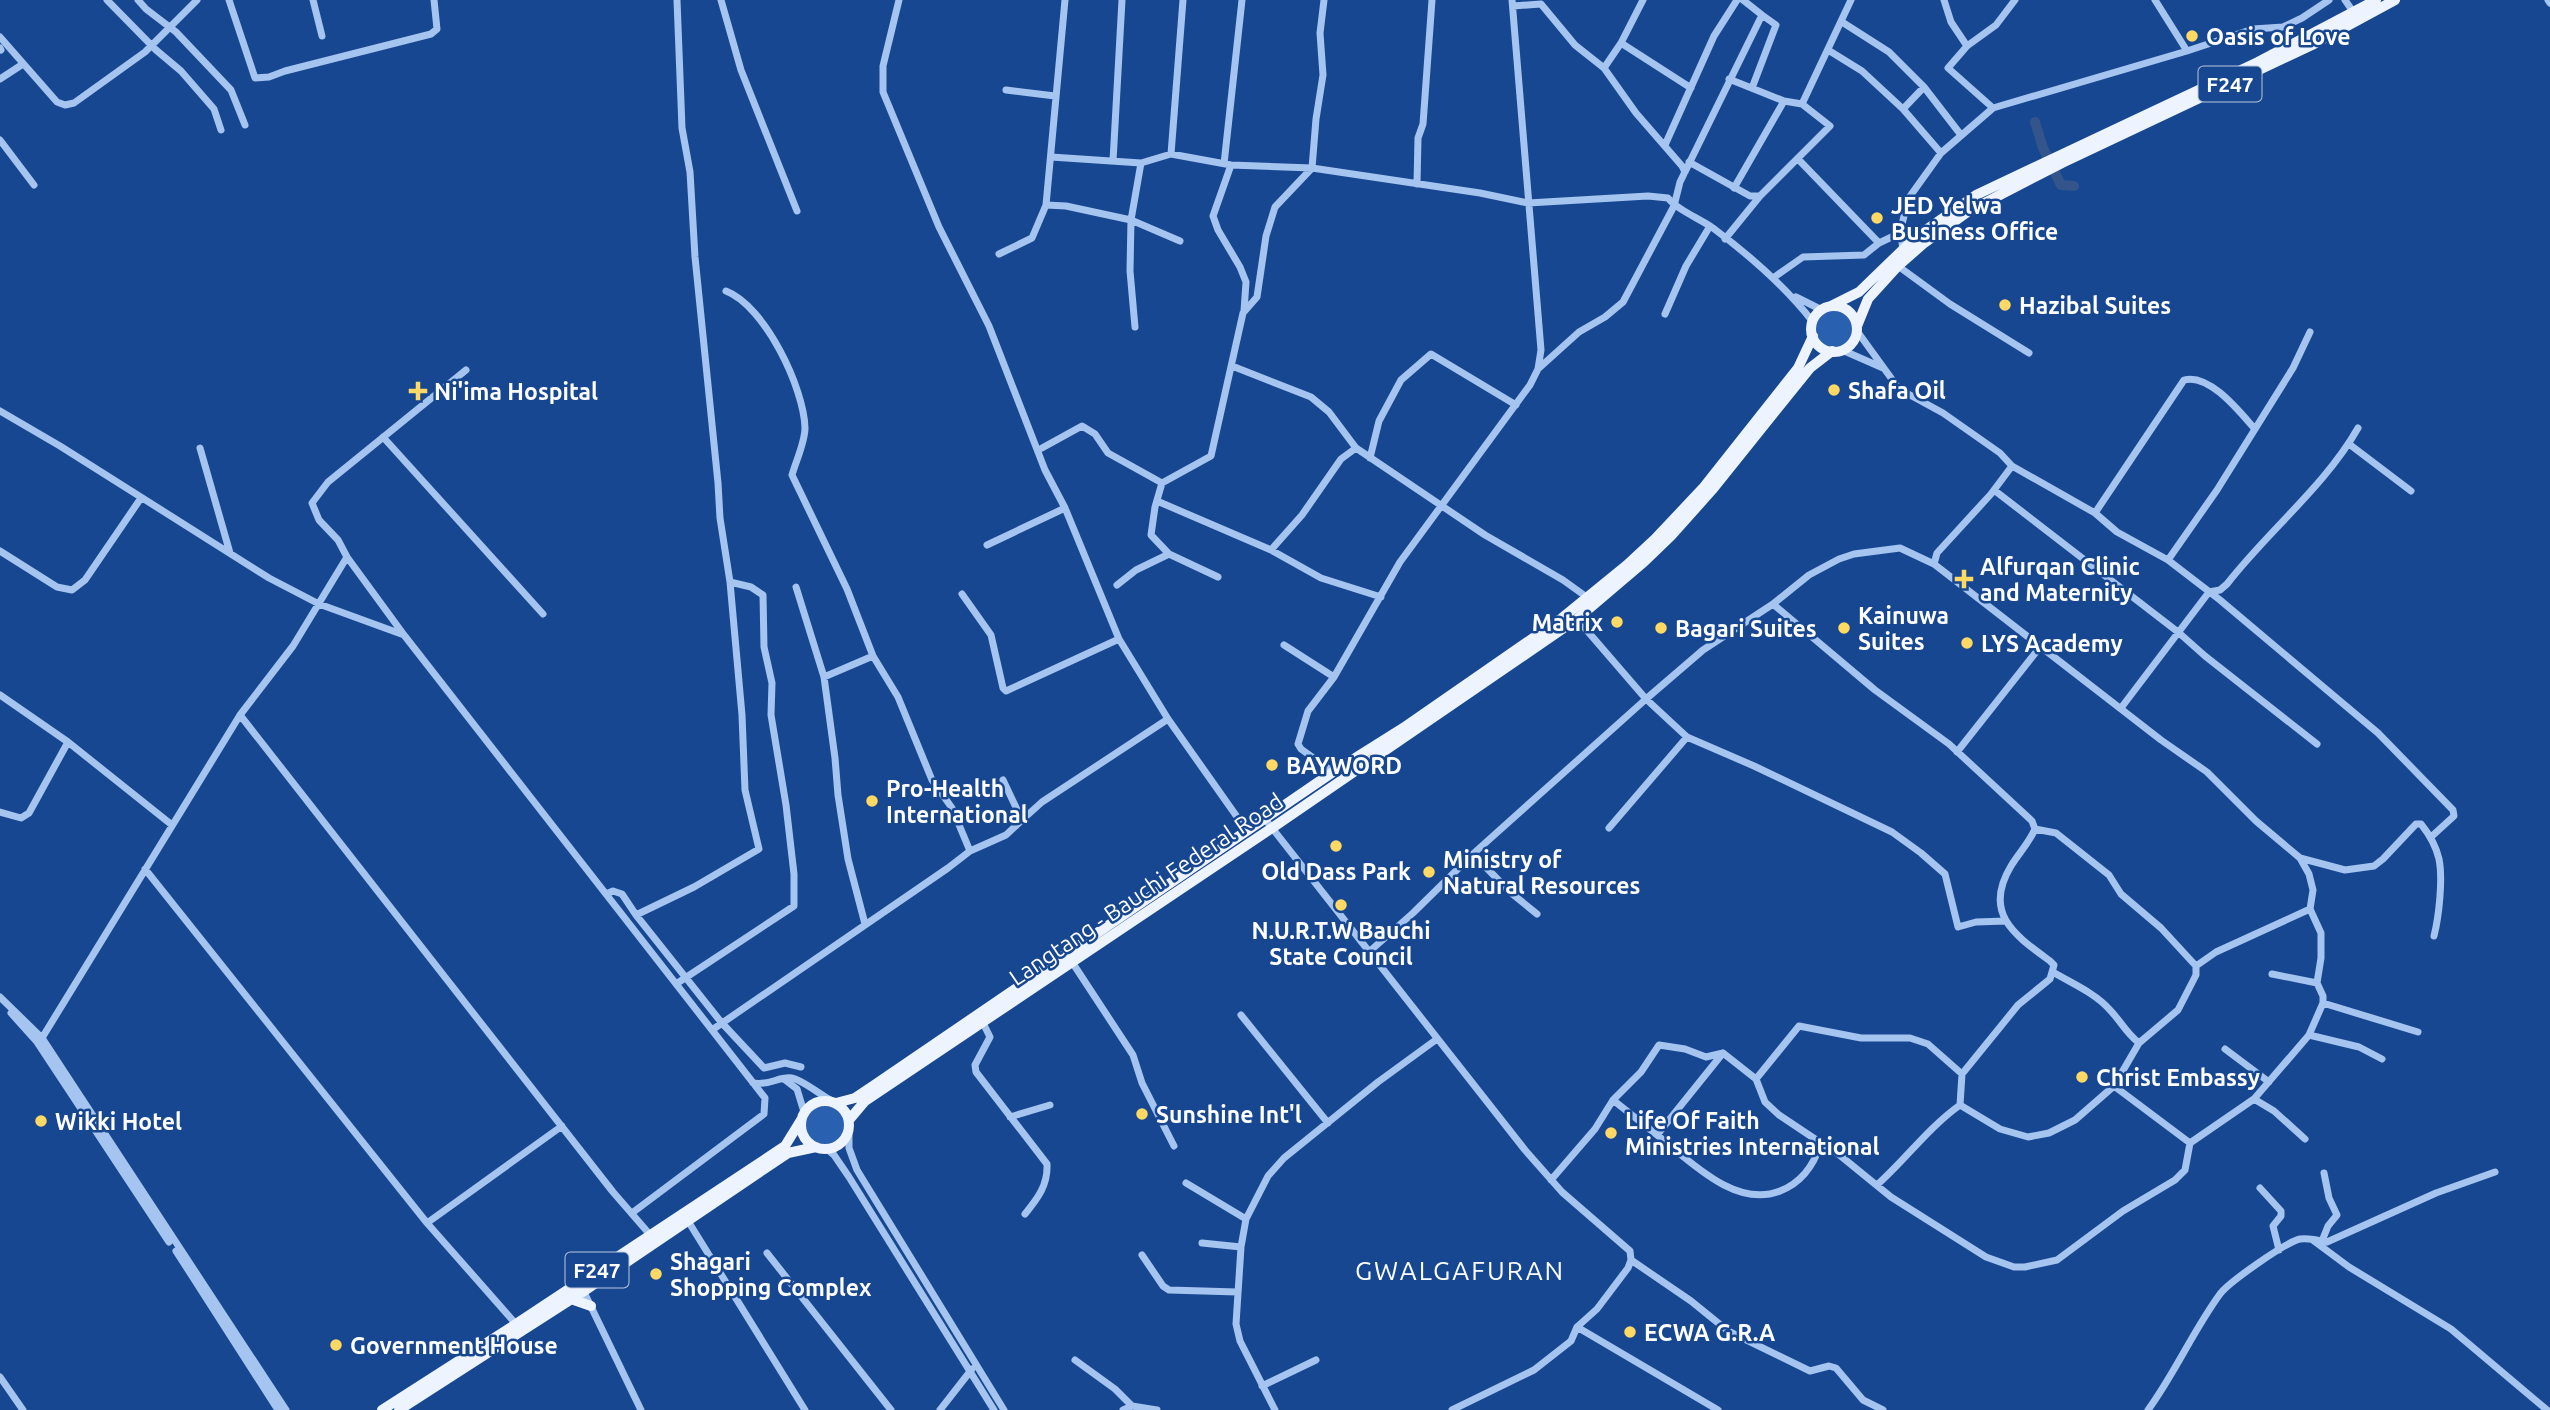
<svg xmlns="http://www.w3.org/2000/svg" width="2550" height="1410" font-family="Ubuntu,sans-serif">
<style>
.green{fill:#2960b0}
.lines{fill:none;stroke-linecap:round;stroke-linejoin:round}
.river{stroke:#33558c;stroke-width:10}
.minor{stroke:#a5c4f0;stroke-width:7}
.major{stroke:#eef4ff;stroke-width:10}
.poi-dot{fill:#ffd964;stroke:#174791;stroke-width:2.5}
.labels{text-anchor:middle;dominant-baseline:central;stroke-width:5;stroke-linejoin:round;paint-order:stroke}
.shield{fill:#174791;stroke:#b9c8de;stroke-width:2}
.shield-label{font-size:21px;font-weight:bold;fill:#fff}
.poi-label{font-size:23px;font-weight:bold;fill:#fff;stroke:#174791;text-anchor:start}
.street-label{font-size:23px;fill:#fff;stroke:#174791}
.quarter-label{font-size:26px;letter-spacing:2px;fill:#fff;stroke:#174791}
</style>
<rect width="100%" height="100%" fill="#174791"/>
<path class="green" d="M1814 329a20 20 0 1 1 40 0a20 20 0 1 1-40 0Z
M803 1125a22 22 0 1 1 44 0a22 22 0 1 1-44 0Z"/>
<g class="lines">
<path class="river" d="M2035,122l8,26 18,37 13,1"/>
<path class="minor" d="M107,0l49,50 25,21 33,38 7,21
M138,0l8,9 30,23 55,58 14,35
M229,0l26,78 14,-1 16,-6 146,-37 6,-5 -3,-29
M313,0l9,36
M721,0l20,70 56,141
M899,0l-16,66v26l56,135 50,99 56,144 20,38 54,131
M1944,0l7,22 16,24
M2155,0l32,51 66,-22 30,-2 19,-9 27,-18
M2345,0l9,13
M2548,0l2,3
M1513,6l28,-2 34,41 29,23 32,45 46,53 3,6
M1842,22l47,30 35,35 37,48
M0,37l57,65 8,3 9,-2 71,-51 52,-52
M1621,43l70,45
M0,48l1,2
M1828,50l34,21 41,38 38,44
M1604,68l17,-25 22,-43
M0,79l23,-15
M1752,88l24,-63 -14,-10
M1006,90l49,6
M1802,104l49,-104
M1993,108l-45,-40 19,-22 29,-21 19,-25
M1903,109l21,-22
M0,140l34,45
M1665,145l49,-109 23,-36
M1171,154l12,-154
M1051,157l90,6
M1798,159l81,84
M1113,161l9,-161
M1689,162l61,34h10l70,-70 -28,-22 -18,-3 -55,-22
M1224,164l18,-164
M1231,165l-18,51 5,14 22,37 6,15 -2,29
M1417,184l1,-46 5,-14 9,-124
M1734,188l50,-87
M1046,205l19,-205
M1725,239l35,-43
M1903,248l-3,-15 8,-34 33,-46 52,-45 194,-57
M999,254l33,-16 14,-33 20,1 65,14 49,21
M1898,266l52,38 79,49
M1773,278l30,-21 61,-2 15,-12 21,-10
M726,291c39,15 78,97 79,137 0,14 -9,33 -13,47l55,114 26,67
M1796,297l26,13
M1665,314l21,-48 24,-40
M1135,327l-5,-56 1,-51 10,-57 30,-9 60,11 81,3 168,25 48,10 120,-7 20,2c9,12 31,20 45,30 36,27 72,58 100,94
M1857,331l42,58 44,24 57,40 12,13 83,47 22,19 51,28 52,40 158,133 75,77 1,6 -23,21
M1842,350l41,18
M1232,366l79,31 18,15 27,36 129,87 78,45 25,18
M1538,369l41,-37 26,-15 18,-15 51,-96 6,-24 82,-167 -19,-15
M466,370l-138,112 -16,21 7,17 19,20 9,17 57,78 361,463 -1,16 -132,99
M0,411l60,35 209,132 50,26 85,31
M383,437l160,177
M2349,444l62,47
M200,448l30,105
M1042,448l40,-22 13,8 13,19 54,30
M1370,458l9,-37 22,-41 30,-26 85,51
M1994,490l184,142 27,24 112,88
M1157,501l114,49 50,28 60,19
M2095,513l89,-133c25,-7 55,31 70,48
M987,545l78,-37
M1271,550l31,-35 39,-56 15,-11
M0,551l57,36 15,3 13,-10 56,-82
M1169,554l49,23
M2168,560l49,-70 76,-122 17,-36
M1934,564l3,-11 54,-59 21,-28
M1117,585l19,-15 33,-16 -18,-19 4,-28 7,-24 49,-27 32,-143 14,-16 9,-61 9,-29 37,-39 4,-49 7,-44 -3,-42 4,-33
M796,587l28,90 11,81 3,37 10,64 17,65
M962,594l29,41 12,53 3,3 113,-52 49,80 79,112
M1577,619l69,80 57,-49 70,-46 36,-29 30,-16 15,-5 46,-6 34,16 227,176 46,32 49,49 44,37 45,12 29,-4 9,-7 33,-35h5c8,10 15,22 18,35 4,20 0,57 -5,77
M1284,645l50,32
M824,677l49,-21 25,41 34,83 20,28 18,43
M0,695l68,47 104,83
M2121,708l88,-116 11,-2 7,-6c41,-53 98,-98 131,-156
M240,715l373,477 39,45
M1957,752l83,-105
M1333,772l-32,-23 -3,-5 10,-33 26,-34 66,-115 130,-177 8,-16 3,-19 -29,-350
M0,812l21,6 8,-5 39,-71
M1265,819l260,331 37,42 68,59 1,9 -3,8 -31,41 -20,18 -6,14 -37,29 -82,40
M1022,820l20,-18 126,-83
M1609,828l78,-91
M1473,854l37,38 27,22
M145,869l282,354 89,101
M606,894l7,-3 9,3 14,21 58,-28 65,-38 -14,-59 -3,-75 -12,-133 -10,-64 -2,-35 -23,-226 -5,-85 -8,-44 -5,-128
M636,915l85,107 43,46 21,-5 16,4
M1370,951l43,-38 60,-59 173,-155 41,38 67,29 138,66 29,21 24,21 13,53 18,-5 30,-1
M1072,962l61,93 9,28 32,63
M2196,966l20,-14 94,-43
M2053,972c18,11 42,21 56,37 12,12 16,23 30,34
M2272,974l45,9
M676,984l118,-78v-32l-8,-69 -15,-90 1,-32 -8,-36 -1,-52 -12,-8 -21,-5
M0,997l42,41 244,372
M2323,1003l95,29
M11,1013l26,29 132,200
M1241,1015l87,108
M982,1021l8,16 -15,28 1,7 71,92c1,21 -9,34 -22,50
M712,1030l236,-162 22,-17 36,-16 16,-15 -19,-40
M2309,1035l50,12 23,12
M37,1042l5,-4 198,-323 53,-69 54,-89
M2225,1049l44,33
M784,1079l13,10 7,23
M753,1083c18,3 25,-7 39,-5 9,1 30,18 40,23
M2114,1086l76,57
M2254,1099l20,12 31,28
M1613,1100l28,-28 18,-27 26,4 21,8 17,-4
M1960,1105l40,24 28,8 21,-4 26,-13 39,-34 25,-43 39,-33 18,-35v-9l-35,-38 -40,-34 -12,-19 -53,-42 -21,-4
M1010,1117l40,-12
M849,1130v18l8,22 147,240
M1657,1135c32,25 78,74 123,56 21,-8 34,-26 41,-48l-42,-28 -14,-13 -9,-23
M1821,1143l16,10 54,44 95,60 28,10h11l32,-7 66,-49 52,-31 10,-10 5,-27 64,-44 55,-64 14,-32v-7l-6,-13 4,-25v-25l-11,-24 3,-19 -4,-16 -9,-16
M827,1149l7,6 15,22 145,233
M1551,1180l44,-51 18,-29 44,35 66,-82 33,26 43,-53 62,12h49l18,6 34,30 56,-69 32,-26 4,-14 -4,-4c-34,-25 -68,-47 -39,-95 8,-13 18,-23 24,-37l-3,-8 -83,-77 -74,-54 -102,-86
M1186,1183l60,36
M1877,1185c29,-26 51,-57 83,-80l2,-31
M2260,1188l21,23v5l-8,10 6,24
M688,1221l117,189
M427,1223l135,-97
M2314,1241l35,26 102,62 96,81
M2322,1241l6,-15 9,-11 -8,-17 -5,-25
M1202,1243l39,4
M176,1251l102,159
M767,1253l124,157
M1142,1255l21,31 6,4 68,2
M1631,1260l60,41 37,30 82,40 19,-5 7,2 27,32 20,10
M582,1288l59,122
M1577,1327l141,83
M1075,1360l40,29 17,17
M0,1377l23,33
M1262,1386l54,-26
M940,1410l32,-41
M1123,1410l9,-4 25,4
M1275,1410l-35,-69 -4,-17 5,-77 5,-28 22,-43 16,-18 94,-76 59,-43
M2148,1410c27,-37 45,-79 72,-116 9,-12 66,-52 80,-55 10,-1 18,1 27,3l109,-49 59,-21"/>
<path class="major" d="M1831,306l28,-14 58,-56 59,-41 282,-133 118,-62
M1811 329a23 23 0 1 1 46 0a23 23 0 1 1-46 0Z
M1857,326l11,-27 30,-33 25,-22 46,-33 93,-48 250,-118 83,-45
M801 1125a24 24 0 1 1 48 0a24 24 0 1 1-48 0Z
M836,1103l19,-5 18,-12 460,-314 70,-44 159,-110 65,-53 28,-26 48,-51 95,-120 15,-32
M849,1120l16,-19 407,-273 305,-209 67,-57 27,-26 41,-46 98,-122 22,-17
M571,1299l20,7
M382,1410l134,-86 269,-178 16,-26
M399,1410l185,-119 204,-138 28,-6"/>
</g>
<g class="poi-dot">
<circle cx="2192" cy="36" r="7"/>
<circle cx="1877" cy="218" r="7"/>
<circle cx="2005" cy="305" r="7"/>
<circle cx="1834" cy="390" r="7"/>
<path d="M414.5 380.5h7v7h7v7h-7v7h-7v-7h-7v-7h7z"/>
<path d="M1960.5 568.5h7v7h7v7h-7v7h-7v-7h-7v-7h7z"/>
<circle cx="1617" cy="622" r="7"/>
<circle cx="1661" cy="628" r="7"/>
<circle cx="1844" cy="628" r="7"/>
<circle cx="1967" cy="643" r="7"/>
<circle cx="1272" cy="765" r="7"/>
<circle cx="872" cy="801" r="7"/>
<circle cx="1336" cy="846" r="7"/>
<circle cx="1429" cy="872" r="7"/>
<circle cx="1341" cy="905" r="7"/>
<circle cx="2082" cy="1077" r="7"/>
<circle cx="1142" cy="1114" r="7"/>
<circle cx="41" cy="1121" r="7"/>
<circle cx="1611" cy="1133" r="7"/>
<circle cx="656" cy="1274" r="7"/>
<circle cx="1630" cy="1332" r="7"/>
<circle cx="336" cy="1345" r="7"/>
</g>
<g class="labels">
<g class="shield">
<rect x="2198.5" y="66.5" width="63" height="35" rx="5"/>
<rect x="565.5" y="1252.5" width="63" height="35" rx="5"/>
</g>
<g class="shield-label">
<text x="2230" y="84">F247</text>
<text x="597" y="1270">F247</text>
</g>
<g class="poi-label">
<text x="2206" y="36">Oasis of Love</text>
<text x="1891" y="205">JED Yelwa<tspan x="1891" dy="26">Business Office</tspan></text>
<text x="2019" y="305">Hazibal Suites</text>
<text x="1848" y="390">Shafa Oil</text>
<text x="434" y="391">Ni'ima Hospital</text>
<text x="1980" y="566">Alfurqan Clinic<tspan x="1980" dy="26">and Maternity</tspan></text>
<text x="1858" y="615">Kainuwa<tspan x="1858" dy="26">Suites</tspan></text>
<text x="1603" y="622" text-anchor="end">Matrix</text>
<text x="1675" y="628">Bagari Suites</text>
<text x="1981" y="643">LYS Academy</text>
<text x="1286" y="765">BAYWORD</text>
<text x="886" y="788">Pro-Health<tspan x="886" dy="26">International</tspan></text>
<text x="1443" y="859">Ministry of<tspan x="1443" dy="26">Natural Resources</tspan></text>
<text x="1336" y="871" text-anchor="middle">Old Dass Park</text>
<text x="1341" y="930" text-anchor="middle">N.U.R.T.W Bauchi<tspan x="1341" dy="26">State Council</tspan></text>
<text x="2096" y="1077">Christ Embassy</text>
<text x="1156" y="1114">Sunshine Int'l</text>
<text x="1625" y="1120">Life Of Faith<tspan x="1625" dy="26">Ministries International</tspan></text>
<text x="55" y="1121">Wikki Hotel</text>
<text x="670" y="1261">Shagari<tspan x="670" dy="26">Shopping Complex</tspan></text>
<text x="1644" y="1332">ECWA G.R.A</text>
<text x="350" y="1345">Government House</text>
</g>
<g class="street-label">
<text transform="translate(1146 889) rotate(-34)">Langtang - Bauchi Federal Road</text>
</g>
<g class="quarter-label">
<text x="1460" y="1270">GWALGAFURAN</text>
</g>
</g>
</svg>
